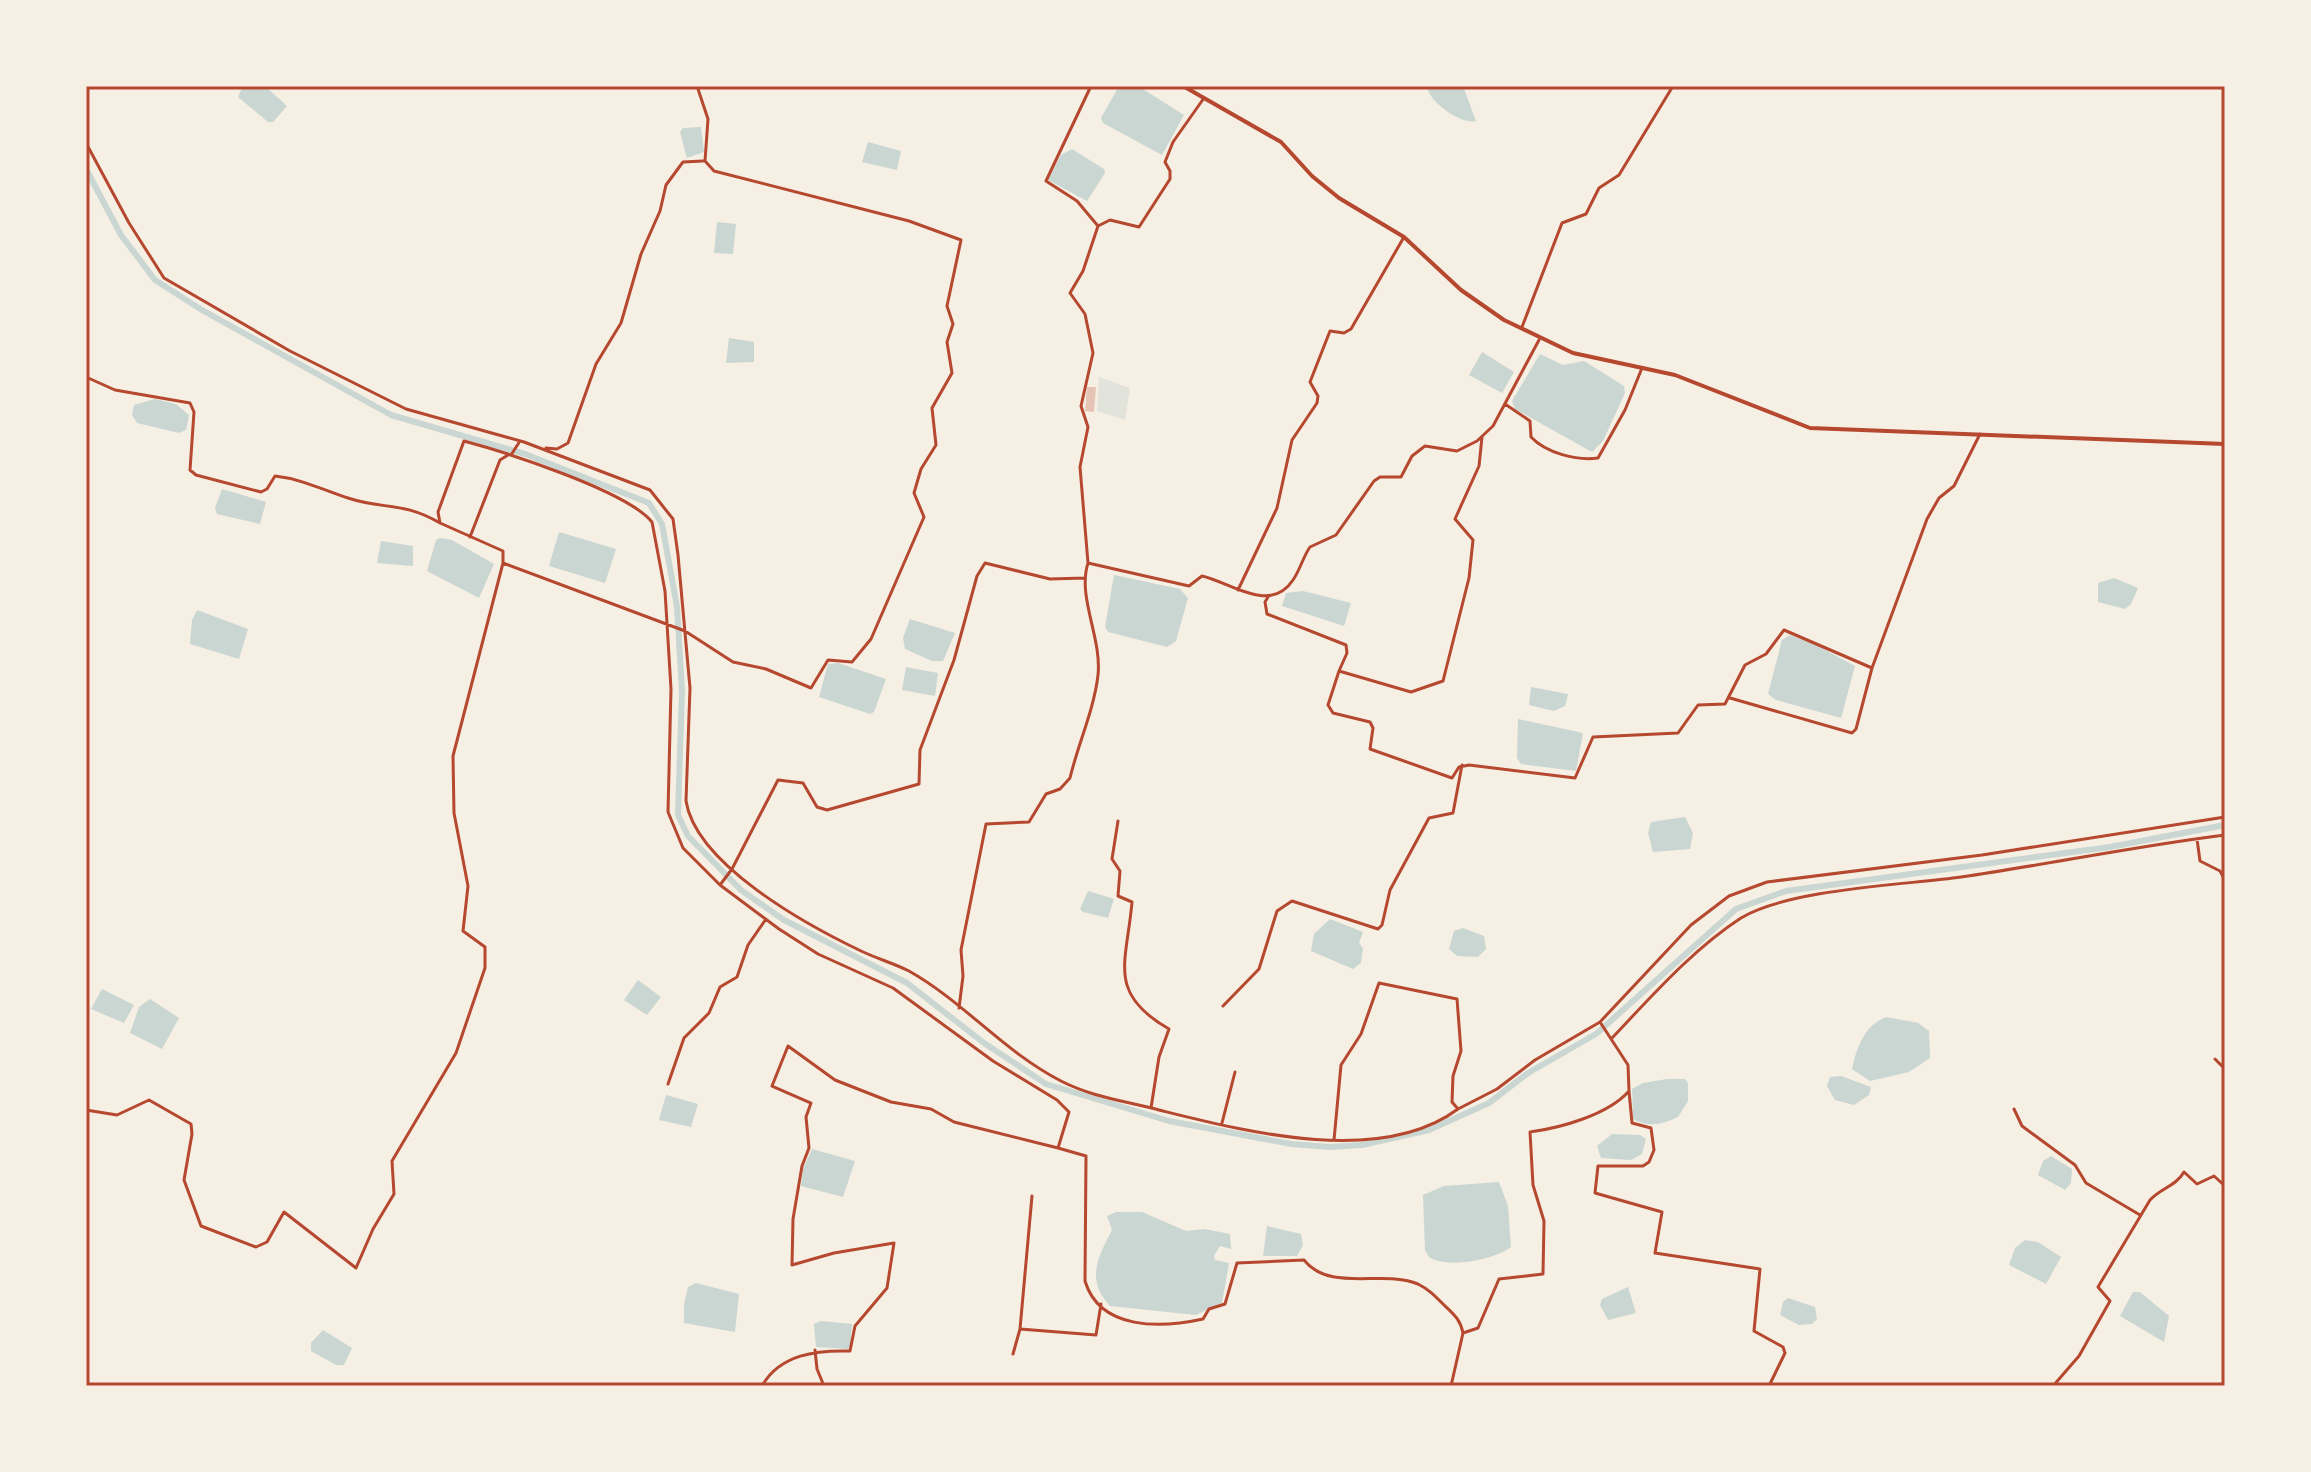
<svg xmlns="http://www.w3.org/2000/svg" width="2311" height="1472" font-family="Rubik,sans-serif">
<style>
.green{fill:#e2e4dc}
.water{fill:#c9d6d2}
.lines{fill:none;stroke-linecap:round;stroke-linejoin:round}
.canal{stroke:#c9d6d2;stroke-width:6}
.building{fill:#e6c5b7}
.minor{stroke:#b5482f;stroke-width:3}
.tertiary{stroke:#b5482f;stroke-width:4}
.neatline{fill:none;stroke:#b5482f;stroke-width:3}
</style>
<rect width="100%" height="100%" fill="#f6efe4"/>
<path class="green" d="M1099,377l31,11 -5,32 -28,-9z"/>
<path class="water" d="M243,86h22l22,20 -14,16h-5l-30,-25z
M1119,86h19l46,29 -22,40 -59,-32 -2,-5z
M1427,86h36l13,35c-14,4 -48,-19 -49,-35z
M701,127l3,25 -17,6 -7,-26 3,-4z
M868,142l33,9 -4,19 -35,-8z
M1072,149l32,20 1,4 -18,28 -39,-21 13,-25z
M717,222l19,2 -3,30 -19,-1z
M729,338l25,4v20l-28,1z
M1482,352l32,20 -12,21 -33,-18z
M1540,354l23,11 21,-4 40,25 1,7 -22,48 -11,11 -77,-43 -3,-8z
M155,399l21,5 13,11 -3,15 -7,3 -42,-10 -5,-8 2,-10z
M222,489l44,13 -6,22 -43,-10 -2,-6z
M559,532l57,17 -11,34 -56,-17z
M440,538l12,2 42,24 -15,34 -52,-27 9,-31z
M381,541l32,5v20l-36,-3z
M1114,575l66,14 8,9 -12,43 -9,6 -59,-15 -3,-5z
M2114,578l24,10 -7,16 -6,5 -27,-7v-19z
M1303,591l48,12 -7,23 -62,-20 4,-13z
M197,610l51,19 -9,30 -49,-15 2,-24z
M910,619l45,14 -12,28h-11l-27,-12 -2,-11z
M1790,635l28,11 37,20 -14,52 -65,-18 -8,-6 14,-54z
M838,663l48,16 -12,33 -4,2 -51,-17 9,-33z
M906,667l32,6 -3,23 -33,-6z
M1531,687l37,7 -3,12 -11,5 -25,-6z
M1518,719l65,14 -7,38 -55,-7 -4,-6z
M1685,817l8,16 -3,16 -37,3 -5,-19 3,-11z
M1088,891l26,8 -6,19 -25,-6 -3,-3z
M1330,919l33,13 -4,11 4,5 -2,15 -8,6 -42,-18 3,-17z
M1463,928l21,8 2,13 -8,8 -21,-1 -8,-7 5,-18z
M638,980l23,17 -14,18 -23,-15z
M102,989l32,16 -10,18 -33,-14z
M150,999l29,19 -17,31 -32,-16 9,-26z
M1886,1017l32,6 11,8 1,27 -21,14 -39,9 -18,-12c5,-22 12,-43 34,-52z
M1841,1076l30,11 -2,8 -15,10 -19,-5 -8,-14 3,-9z
M1667,1079h18l3,4v18l-10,16c-15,7 -29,11 -45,2l-1,-30 11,-6z
M666,1095l32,9 -7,23 -32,-7z
M1612,1134l28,1 6,4 -4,15 -11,6 -30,-2 -4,-12z
M812,1149l43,12 -12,36 -42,-11 2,-17z
M2051,1156l21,13 -1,14 -6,7 -27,-15 5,-14z
M1499,1182l9,24 3,41c-17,13 -64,22 -82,10l-4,-7 -2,-55 21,-9z
M1116,1212h26l44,19 19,-2 25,5 1,15 -11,-3 -6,10 1,4 14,3 -7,40 -26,12 -86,-9c-24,-26 -13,-47 2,-76l-5,-14z
M1267,1226l34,8 2,11 -6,11h-34z
M2025,1240l13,2 23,15 -15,27 -37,-19 6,-17z
M696,1283l43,11 -4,38 -51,-9v-19l4,-17z
M1628,1287l8,26 -28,7 -8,-15 2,-6z
M2133,1292h7l29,24 -5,26 -44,-26z
M1788,1298l27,9 2,12 -5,5 -13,1 -19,-10 3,-13z
M820,1321l32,3 -2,25 -34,-2 -2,-23z
M323,1330l29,18 -8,17h-8l-25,-14v-8z"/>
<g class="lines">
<path class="canal" d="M86,169l35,66 34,45 47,30 189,105 134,39 124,49 13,21 15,83 5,83 -4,125 10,21 53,54 43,30 123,63 77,60 62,41 123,37 122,23 39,3 32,-2 67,-15 60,-27 39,-30 68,-39 140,-125 50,-18 324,-44 115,-22"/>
</g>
<path class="building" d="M1087,387h9l-2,25 -9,-1z"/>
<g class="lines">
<path class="minor" d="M1091,86l-45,95 31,20 21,25 -15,45 -13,22 15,21 8,39 -12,53 7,21 -8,40 8,96 101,23 13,-10c28,6 68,39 91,4 7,-10 10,-23 17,-33l26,-12 38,-54 6,-4h21l11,-21 13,-10 32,5 20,-10 16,-15 46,-86
M86,143l43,80 35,55 126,73 116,58 118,33 126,48 23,29 5,36 12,133 -4,113c10,63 119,123 173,149 16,8 34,13 50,21 55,31 95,81 152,110 31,16 64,20 98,29 85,21 221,57 299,-1
M1098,226l12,-6 29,7 31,-48v-8l-5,-9 8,-20 31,-44
M1522,327l40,-104 24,-9 13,-26 20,-13 54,-89
M86,377l29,13 75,13 4,9 -4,58 6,5 65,17 6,-3 8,-13c27,3 48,14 73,22 36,12 54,3 92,25
M1505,404l25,17 1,16c15,16 46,24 67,21l27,-48 17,-42
M1482,437l-3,29 -24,53 18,21 -4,38 -26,103 -32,11 -72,-21 -11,34 5,8 37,9 3,6 -3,21 82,29 7,-11 10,-2 106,13 18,-41 85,-4 20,-28 27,-1 20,-39 21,-11 18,-24 88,38 55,-149 12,-21 15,-12 26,-52
M546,448l11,1 11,-6 28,-79 25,-41 20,-69 19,-43 6,-26 17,-23 20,-1
M511,455l9,-14
M470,537l30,-77 8,-5
M503,563v-12l-63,-28 -2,-11 26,-71c41,11 163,50 188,81l13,69 6,98 -3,123 15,36 37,37 59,44 39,25 75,34 100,73 64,39 12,12 -11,36 28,8 -1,125c15,50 77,47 118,38l6,-10 16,-5 12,-41 67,-3c26,33 79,9 114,24 10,5 16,11 24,19 10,10 18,15 21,30
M1238,590l39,-82 15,-68 25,-37 1,-7 -8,-14 20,-51 14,2 7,-4 53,-92
M1268,597l-3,5 2,12 79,31 1,8 -8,18
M1730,698l122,35 4,-4 16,-61
M1118,821l-6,38 8,12 -2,25 14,6c-5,60 -26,91 37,127l-10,28 -8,51
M2197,839l3,22 20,10 5,9
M720,885l12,-16 46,-89 25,3 14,24 10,3 92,-26 1,-34 34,-90 23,-84 8,-13 65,16 35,-1
M1223,1006l36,-37 18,-58 15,-10 86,28 4,-4 8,-35 39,-72 24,-5 9,-48
M959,1008l4,-32 -2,-26 25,-126 43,-2 17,-28 14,-5 10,-11c8,-34 24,-68 28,-103 4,-37 -21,-78 -10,-112
M1612,1038c39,-41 81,-89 129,-120 48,-29 163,-33 220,-41 89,-13 176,-31 264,-42
M2215,1059l10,10
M668,1084l16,-46 25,-25 11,-26 17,-10 11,-32 18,-26
M1629,1091l3,32 19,5 3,22 -5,12 -6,4h-45l-3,27 67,19 -7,41 105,16 -6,62 29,16 2,6 -16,33
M2014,1109l8,17 53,39 11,18 54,32
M86,1110l31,5 32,-15 42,24 1,10 -8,46 17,46 55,21 11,-5 17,-30 72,56 17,-39 21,-35 -2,-33 64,-108 29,-85v-21l-22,-16 5,-45 -14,-73 -1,-57 50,-193 182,68 48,31 33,7 45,19 17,-28 24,2 19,-23 53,-122 -10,-24 7,-24 15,-24 -4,-37 20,-35 -5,-31 6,-18 -6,-18 14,-66 -52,-19 -195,-50 -9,-10 3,-42 -11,-33
M1222,1123l13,-51
M1334,1140l7,-75 20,-31 18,-51 78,16 4,52 -8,25 -1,26 6,7 39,-20 38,-29 65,-38 91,-97 38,-29 38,-14 215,-27 243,-38
M1020,1329l12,-133
M815,1350l2,19 7,17
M1013,1354l7,-25 76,6 5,-31
M762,1386c18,-32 55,-36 88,-35l5,-25 32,-38 7,-45 -60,10 -42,12 1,-46 9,-53 7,-18 -3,-31 5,-14 -39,-17 16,-40 47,34 56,22 40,7 23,13 104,26
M1451,1386l12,-53 15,-5 21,-49 44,-5 1,-53 -11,-36 -3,-53c30,-4 78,-17 99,-41l-1,-26 -28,-43
M2053,1386l26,-30 31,-55 -12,-14 52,-87c11,-12 26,-14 34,-28l13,12 17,-8 11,10"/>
<path class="tertiary" d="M1183,86l98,56 31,34 27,22 65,39 57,53 43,30 69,33 102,22 135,53 415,16"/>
</g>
<rect width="2311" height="1472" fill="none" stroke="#f6efe4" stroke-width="176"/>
<rect x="88" y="88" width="2135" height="1296" class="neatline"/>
</svg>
